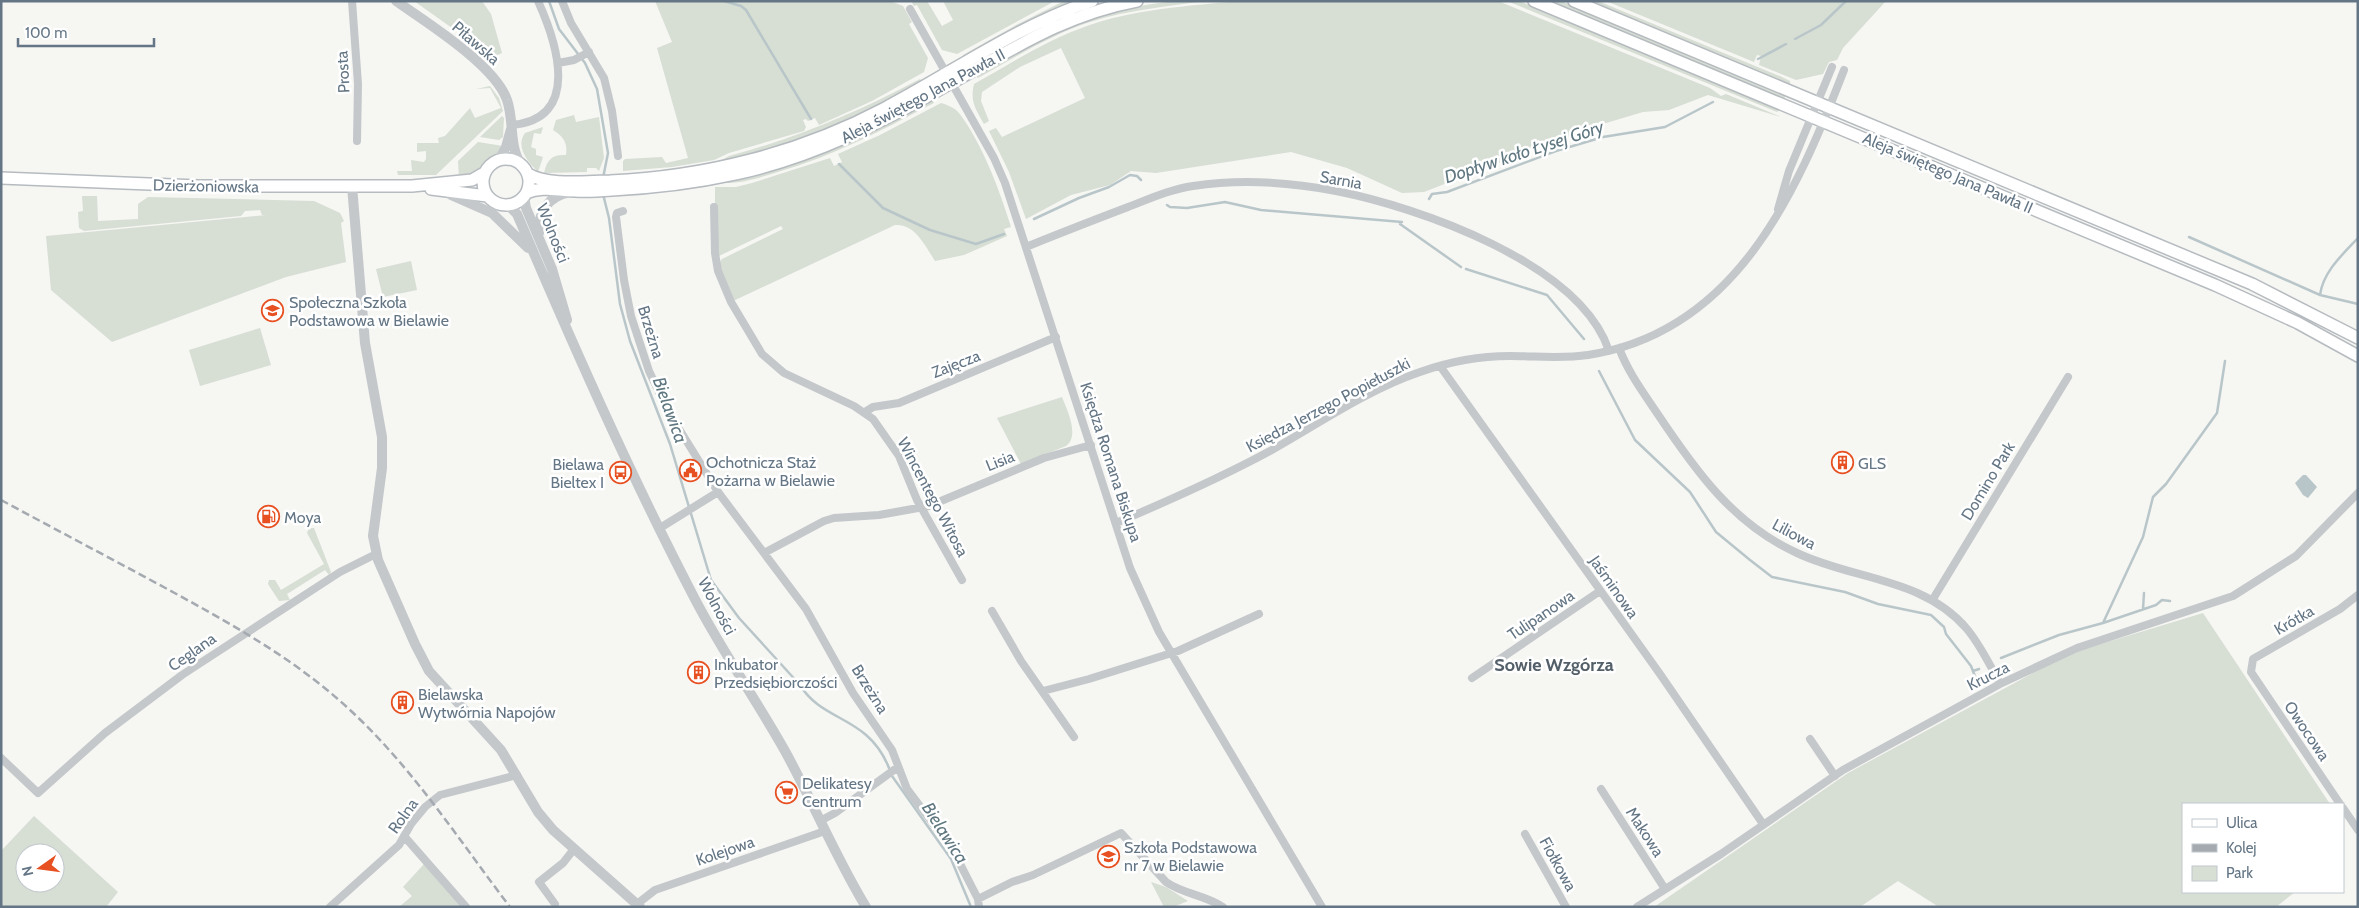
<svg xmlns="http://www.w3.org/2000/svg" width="2359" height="908" font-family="Cabin,sans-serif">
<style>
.green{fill:#d7ded4;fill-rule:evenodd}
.water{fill:#b9c6c9}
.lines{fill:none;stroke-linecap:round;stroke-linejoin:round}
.stream{stroke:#b9c6c9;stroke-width:2.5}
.secondary-casing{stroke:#b6bbc0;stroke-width:14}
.minor{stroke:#c4c8cb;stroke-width:8}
.tertiary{stroke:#c4c8cb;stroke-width:10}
.secondary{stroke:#fff;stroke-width:11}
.rail{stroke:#a4aab0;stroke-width:2.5;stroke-dasharray:8 4;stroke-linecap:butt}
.labels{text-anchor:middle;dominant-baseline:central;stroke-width:5;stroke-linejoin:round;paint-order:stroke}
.street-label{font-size:16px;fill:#647685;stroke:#fff}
.poi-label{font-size:16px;fill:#647685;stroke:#fff;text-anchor:start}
.water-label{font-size:18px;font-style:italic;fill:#607881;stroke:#fff}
.neighbourhood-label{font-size:18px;font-weight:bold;fill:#535f69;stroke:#fff}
</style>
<rect width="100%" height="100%" fill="#f6f6f3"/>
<path class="green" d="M414,1h68l9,13 11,39 -13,6 -20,-19z
M655,1h235l13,5 9,16 -3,2 19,34 -4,14 -52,29 -53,24 -4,-7 -7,3 -2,-2 -3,1 3,7 -2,4 -75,22 -15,7 -42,7 -49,4v-10l2,-2 37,-2 4,6 22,-5 -31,-110 15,-6z
M911,1h16l15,25 11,-6 -10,-19h112l-98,53 -15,-4 -25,-45 -3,1z
M1064,1h12l-111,57 -2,-3 55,-31z
M1174,1h33c-39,5 -79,9 -117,21 -40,13 -76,36 -112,56l-3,-3c36,-20 73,-44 113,-57 27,-9 57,-13 86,-17z
M1238,1h260l212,87 11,8 5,-2 55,23 -73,-22 -39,15 -26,2 -47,14 -11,7 -33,9 -128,50 -22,1 -55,-25 -56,-16 -135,21 -25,-2 -21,14 -39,10 -45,24 -17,-47 -20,-41 7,-3 6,9 83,-39 -24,-50 -41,19 -38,25 -1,9 8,20 -5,3c-9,-16 -14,-23 -10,-40 37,-21 73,-44 113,-58 47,-17 101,-20 151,-25z
M1507,1h12l30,12 231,96 -3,3z
M1548,1h13l225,94 -2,4z
M1587,1h11l184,76 8,4v4z
M1606,1h280l-43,47 -6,12 -8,2 -6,12 -27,6 -37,-15 2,-9 -4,-1 -3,7z
M920,79l3,3 -98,48 -50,18 -59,15 13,-7c68,-18 129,-44 191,-77z
M490,86l9,12 4,13 -67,64h-38l-1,-4h15l-1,-11 13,2 2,-3v-8l-9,1v-9h22l-1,-5 7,-2 25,-28 5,10 26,-10 -11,-20 -14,1z
M933,99l1,4 -8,4c-47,25 -94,49 -145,64 -20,6 -39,13 -60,12z
M941,103c7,2 14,5 18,10 23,30 41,78 52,114l-7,2 3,7 -43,19 -29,6c-9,-14 -20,-38 -40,-36l-162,76 -14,-37 3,-5 61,-30 -2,-3 -62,30 -4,-10v-59h21l16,-4 78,-25 4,8 8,-4 -4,-8 42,-19z
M574,115l2,7 23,-5 5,41 -5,13 -3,-3h-9v4l-43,1c3,-14 9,-19 22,-18 2,-12 -3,-19 -13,-25l3,-10z
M502,116l2,2 -1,19 -4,3 -19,-3z
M543,127l-2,7 -7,-1 -3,14 5,2v6l7,2 -5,15c-10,-10 -23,-25 -13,-39z
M478,142l25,4 -5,7 -24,22 -15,3 -1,-17z
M82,196h15l1,25 40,-2v-15l10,-7 166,4 26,12 4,8 -3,2 5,39 -60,15 -174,65 -61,-52 -5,-54 220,-21h-4l-2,-5 -15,1 -4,5 -157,15 -5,-3 -1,-16 5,-1z
M411,261l6,29 -34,7 -7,-28z
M260,328l11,37 -71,21 -11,-36z
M1062,397c5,13 18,39 4,49l-45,18 -24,-46z
M309,528h5l17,44 -2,3 -4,-5 -38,24 3,6 -11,1 -11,-17 1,-4h6l6,10 43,-26 -17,-31z
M2203,613l127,191h-147v88h112l-19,15h-337l-41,-26 -38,26h-206l194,-134 220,-119z
M34,816l84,76 -12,15h-105v-56zM25,853h30v30h-30z
M424,864l38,43h-63l13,-11 -9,-9z
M1151,882l15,5 22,14 -15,6h-9z"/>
<path class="water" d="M2303,475h3l11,12 -9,11 -5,-3 -8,-12z"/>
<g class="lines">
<path class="stream" d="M549,1l10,28 26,34 12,26 11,64 -5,25
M724,1l17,5 5,4 65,109
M1795,39l26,-14 25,-24
M1758,59l28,-15
M839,164l44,44 47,22 46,14 28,-10
M603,194l6,24 11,86 10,37 40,103 41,136 28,38 61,67c23,38 68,30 89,83
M1429,199l3,-5 15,-2 109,-41 47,-14 62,-10 48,-25
M1167,205l3,2 17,1 38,-6 36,8 141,12
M1034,219l45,-21 30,-11 21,-12 7,1 4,4
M1400,224l61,43
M2189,237l131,58 38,9
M1466,269l81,26 37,44
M2320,295c3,-23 22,-40 38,-57
M1599,371l36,69 55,52 26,40 34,28 22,17 73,15 33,12 53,11 13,12 2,7 25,32 7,18
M2143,609l1,-16
M2103,623l53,-18 6,-5 8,1
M2001,658l58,-23 44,-12 40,-86 10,-40 13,-13 51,-71 8,-52
M1973,671l6,-2
M892,776l59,83 20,48"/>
<defs>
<path id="secondary" d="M1534,1l681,284 83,38 60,33
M1574,1l678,283 106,54
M483 182a23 23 0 1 1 46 0a23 23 0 1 1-46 0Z
M528,174c19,12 60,7 82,7 95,-4 190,-28 275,-73 68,-36 134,-83 207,-107
M1,178l197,8h214l60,-6 12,-7
M431,189l56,7
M526,193c16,-7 32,-2 49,-2 12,1 25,0 37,-1 42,-2 83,-7 124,-16 77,-17 147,-52 215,-91 62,-34 115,-69 186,-82"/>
</defs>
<use href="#secondary" class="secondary-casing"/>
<path class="minor" d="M352,1l6,83 -1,57
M562,1l9,22 33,55 8,33 6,45
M910,9l84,149 11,25 125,385 29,64 163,275
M558,63l16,-3 15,-8
M511,125c71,-5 46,-82 27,-124
M714,207l1,46 3,18 13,31 31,52 22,19 70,33 19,13 26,37 18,44 45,80
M1778,209l11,-38 43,-104
M623,211l-6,2 -1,4 8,63 7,36 18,55 19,40 50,81 88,117 47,84 39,57 15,39 46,61 25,49 1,8
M1026,247c34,-14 68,-27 102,-40 21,-8 43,-18 65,-21 47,-7 96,-4 143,5 82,16 244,72 273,160
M1619,348c9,24 24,44 38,65 38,57 76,111 140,140 57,27 127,25 170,76 14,17 23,36 33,55
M1440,366l220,308 103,150
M865,412l8,-5 26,-4 157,-66
M1116,523c52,-22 104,-45 154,-72 48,-27 97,-61 150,-79 28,-10 60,-16 90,-16 26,0 52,3 78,-1 148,-23 208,-161 256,-285
M660,528l58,-36
M764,553l60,-32 10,-3 45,-3 50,-9 115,-48 47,-13
M1933,599l135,-222
M992,611l29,50 53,76
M1472,678l128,-87
M1043,691l46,-12 89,-28 81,-37
M1810,739l25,37
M1,758l37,35 67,-60 77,-58 158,-103 36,-18
M1601,789l64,100
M2340,804l-89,-132 2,-13 87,-50 18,-14
M2343,808l15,22
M820,821l15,-8 63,-46
M1525,834l41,73
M404,836l62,71
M978,899l34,-17 21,-7 88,-42 45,49c17,12 39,13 57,25
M555,904l-16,-22 24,-19 11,-14
M637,904l18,-14 170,-59
M330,907l69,-62 12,-21 14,-17 15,-12 77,-20
M1637,907l84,-53 122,-84 157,-86 77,-36 156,-52 63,-40 62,-63"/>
<path class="tertiary" d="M396,1c30,21 99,64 111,99 7,19 2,45 13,63
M499,160l7,-13 5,-18
M352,186l13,157 17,94v31l-9,68 5,24 37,84 14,27 72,79 37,62 15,18 87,77
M451,195l41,18 36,35
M524,197l2,11 26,61 15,51
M508,205l9,9c56,131 114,263 180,389 27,51 60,98 88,148 28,51 50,105 81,156
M539,233c-1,-21 9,-37 31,-41"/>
<use href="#secondary" class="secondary"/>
<path class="rail" d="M1,500c52,28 105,56 157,84 68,37 135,73 192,126 62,57 109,130 160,197"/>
</g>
<defs>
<symbol id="school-ring" viewBox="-11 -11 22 22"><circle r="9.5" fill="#fff" stroke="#e75122" stroke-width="1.5"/><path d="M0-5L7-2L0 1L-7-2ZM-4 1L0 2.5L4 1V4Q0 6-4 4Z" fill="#e75122"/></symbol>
<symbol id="building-ring" viewBox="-11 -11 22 22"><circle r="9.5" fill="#fff" stroke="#e75122" stroke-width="1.5"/><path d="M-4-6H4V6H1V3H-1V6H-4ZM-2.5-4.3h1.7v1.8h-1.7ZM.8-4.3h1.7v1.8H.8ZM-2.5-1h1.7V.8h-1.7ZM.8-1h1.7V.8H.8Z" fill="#e75122"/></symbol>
<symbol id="civic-ring" viewBox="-11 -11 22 22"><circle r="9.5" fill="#fff" stroke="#e75122" stroke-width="1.5"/><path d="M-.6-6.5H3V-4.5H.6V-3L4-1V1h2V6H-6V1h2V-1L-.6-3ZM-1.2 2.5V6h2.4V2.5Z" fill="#e75122"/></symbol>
<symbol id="bus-ring" viewBox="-11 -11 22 22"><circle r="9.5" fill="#fff" stroke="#e75122" stroke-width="1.5"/><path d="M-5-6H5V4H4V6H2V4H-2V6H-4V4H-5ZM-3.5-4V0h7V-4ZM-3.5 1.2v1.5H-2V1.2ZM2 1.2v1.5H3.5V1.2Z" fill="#e75122"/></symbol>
<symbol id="fuel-ring" viewBox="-11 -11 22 22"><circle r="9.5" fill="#fff" stroke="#e75122" stroke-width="1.5"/><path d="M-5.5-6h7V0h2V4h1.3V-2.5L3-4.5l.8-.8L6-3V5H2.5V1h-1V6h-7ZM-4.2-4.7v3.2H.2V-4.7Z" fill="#e75122"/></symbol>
<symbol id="supermarket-ring" viewBox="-11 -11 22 22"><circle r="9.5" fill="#fff" stroke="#e75122" stroke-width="1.5"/><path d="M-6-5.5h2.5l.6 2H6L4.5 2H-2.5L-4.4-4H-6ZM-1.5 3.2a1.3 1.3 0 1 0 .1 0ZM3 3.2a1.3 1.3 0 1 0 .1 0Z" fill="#e75122"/></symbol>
</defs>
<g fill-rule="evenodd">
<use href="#school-ring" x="260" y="298" width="25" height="25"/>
<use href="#building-ring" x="1830" y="450" width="25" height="25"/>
<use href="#civic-ring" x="678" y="458" width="25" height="25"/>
<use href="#bus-ring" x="608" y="460" width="25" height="25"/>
<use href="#fuel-ring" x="256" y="504" width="25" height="25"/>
<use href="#building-ring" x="686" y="660" width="25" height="25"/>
<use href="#building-ring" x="390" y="690" width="25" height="25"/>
<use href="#supermarket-ring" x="774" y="780" width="25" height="25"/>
<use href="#school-ring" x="1096" y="844" width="25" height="25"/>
</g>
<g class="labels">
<g class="street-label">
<text transform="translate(476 43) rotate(41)">Piławska</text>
<text transform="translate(343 72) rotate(-93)">Prosta</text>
<text transform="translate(923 96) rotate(-28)">Aleja świętego Jana Pawła II</text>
<text transform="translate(1948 173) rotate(23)">Aleja świętego Jana Pawła II</text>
<text transform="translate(1341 180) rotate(10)">Sarnia</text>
<text transform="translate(206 186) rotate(1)">Dzierżoniowska</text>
<text transform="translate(553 233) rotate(68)">Wolności</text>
<text transform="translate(651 332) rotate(73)">Brzeżna</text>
<text transform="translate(956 364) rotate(-21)">Zajęcza</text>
<text transform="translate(1328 405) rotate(-28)">Księdza Jerzego Popiełuszki</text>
<text transform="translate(1000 461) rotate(-22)">Lisia</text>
<text transform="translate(1111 462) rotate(72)">Księdza Romana Biskupa</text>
<text transform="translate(1988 481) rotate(-59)">Domino Park</text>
<text transform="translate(933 497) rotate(62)">Wincentego Witosa</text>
<text transform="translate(1794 534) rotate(28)">Liliowa</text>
<text transform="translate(1614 587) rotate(55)">Jaśminowa</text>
<text transform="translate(717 606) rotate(62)">Wolności</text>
<text transform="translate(1541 615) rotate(-34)">Tulipanowa</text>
<text transform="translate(2294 620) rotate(-30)">Krótka</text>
<text transform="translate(192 652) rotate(-35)">Ceglana</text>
<text transform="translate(1988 676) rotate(-27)">Krucza</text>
<text transform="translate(870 689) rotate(58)">Brzeżna</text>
<text transform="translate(2307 731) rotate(56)">Owocowa</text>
<text transform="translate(403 816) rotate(-54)">Rolna</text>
<text transform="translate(1645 832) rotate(57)">Makowa</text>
<text transform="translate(725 851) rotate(-19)">Kolejowa</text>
<text transform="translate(1558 864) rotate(61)">Fiołkowa</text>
</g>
<g class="poi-label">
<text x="289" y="302">Społeczna Szkoła<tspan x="289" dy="18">Podstawowa w Bielawie</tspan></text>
<text x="706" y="462">Ochotnicza Staż<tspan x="706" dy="18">Pożarna w Bielawie</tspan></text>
<text x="1858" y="463">GLS</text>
<text x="604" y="464" text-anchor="end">Bielawa<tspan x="604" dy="18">Bieltex I</tspan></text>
<text x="284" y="517">Moya</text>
<text x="714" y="664">Inkubator<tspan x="714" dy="18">Przedsiębiorczości</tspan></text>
<text x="418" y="694">Bielawska<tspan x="418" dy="18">Wytwórnia Napojów</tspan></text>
<text x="802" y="783">Delikatesy<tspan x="802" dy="18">Centrum</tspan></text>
<text x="1124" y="847">Szkoła Podstawowa<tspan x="1124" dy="18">nr 7 w Bielawie</tspan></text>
</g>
<g class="water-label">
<text transform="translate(1524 152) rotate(-18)">Dopływ koło Łysej Góry</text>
<text transform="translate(670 410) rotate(70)">Bielawica</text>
<text transform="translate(945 833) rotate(57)">Bielawica</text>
</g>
<g class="neighbourhood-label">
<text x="1554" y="665">Sowie Wzgórza</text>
</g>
</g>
<rect width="2359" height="908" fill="none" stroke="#647685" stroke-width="5"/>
<rect x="2182" y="803" width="162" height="90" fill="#ffffff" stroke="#c1c8ce"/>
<rect x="2192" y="819" width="25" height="8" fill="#ffffff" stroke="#c1c8ce"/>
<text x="2226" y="828" font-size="15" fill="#647685">Ulica</text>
<rect x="2192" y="844" width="25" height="8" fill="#a4aab0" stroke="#c1c8ce"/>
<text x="2226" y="853" font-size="15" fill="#647685">Kolej</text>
<rect x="2192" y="866" width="25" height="15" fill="#d7ded4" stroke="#c1c8ce"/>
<text x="2226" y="878" font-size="15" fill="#647685">Park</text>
<g transform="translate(40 868) rotate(256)"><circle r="24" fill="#ffffff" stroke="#c1c8ce"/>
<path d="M0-4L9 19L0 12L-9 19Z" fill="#e75122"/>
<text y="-8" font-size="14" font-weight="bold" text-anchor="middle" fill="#647685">N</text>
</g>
<path d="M18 38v8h136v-8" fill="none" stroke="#647685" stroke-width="2.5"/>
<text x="25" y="38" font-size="15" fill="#647685" stroke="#ffffff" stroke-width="4" paint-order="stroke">100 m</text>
</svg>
